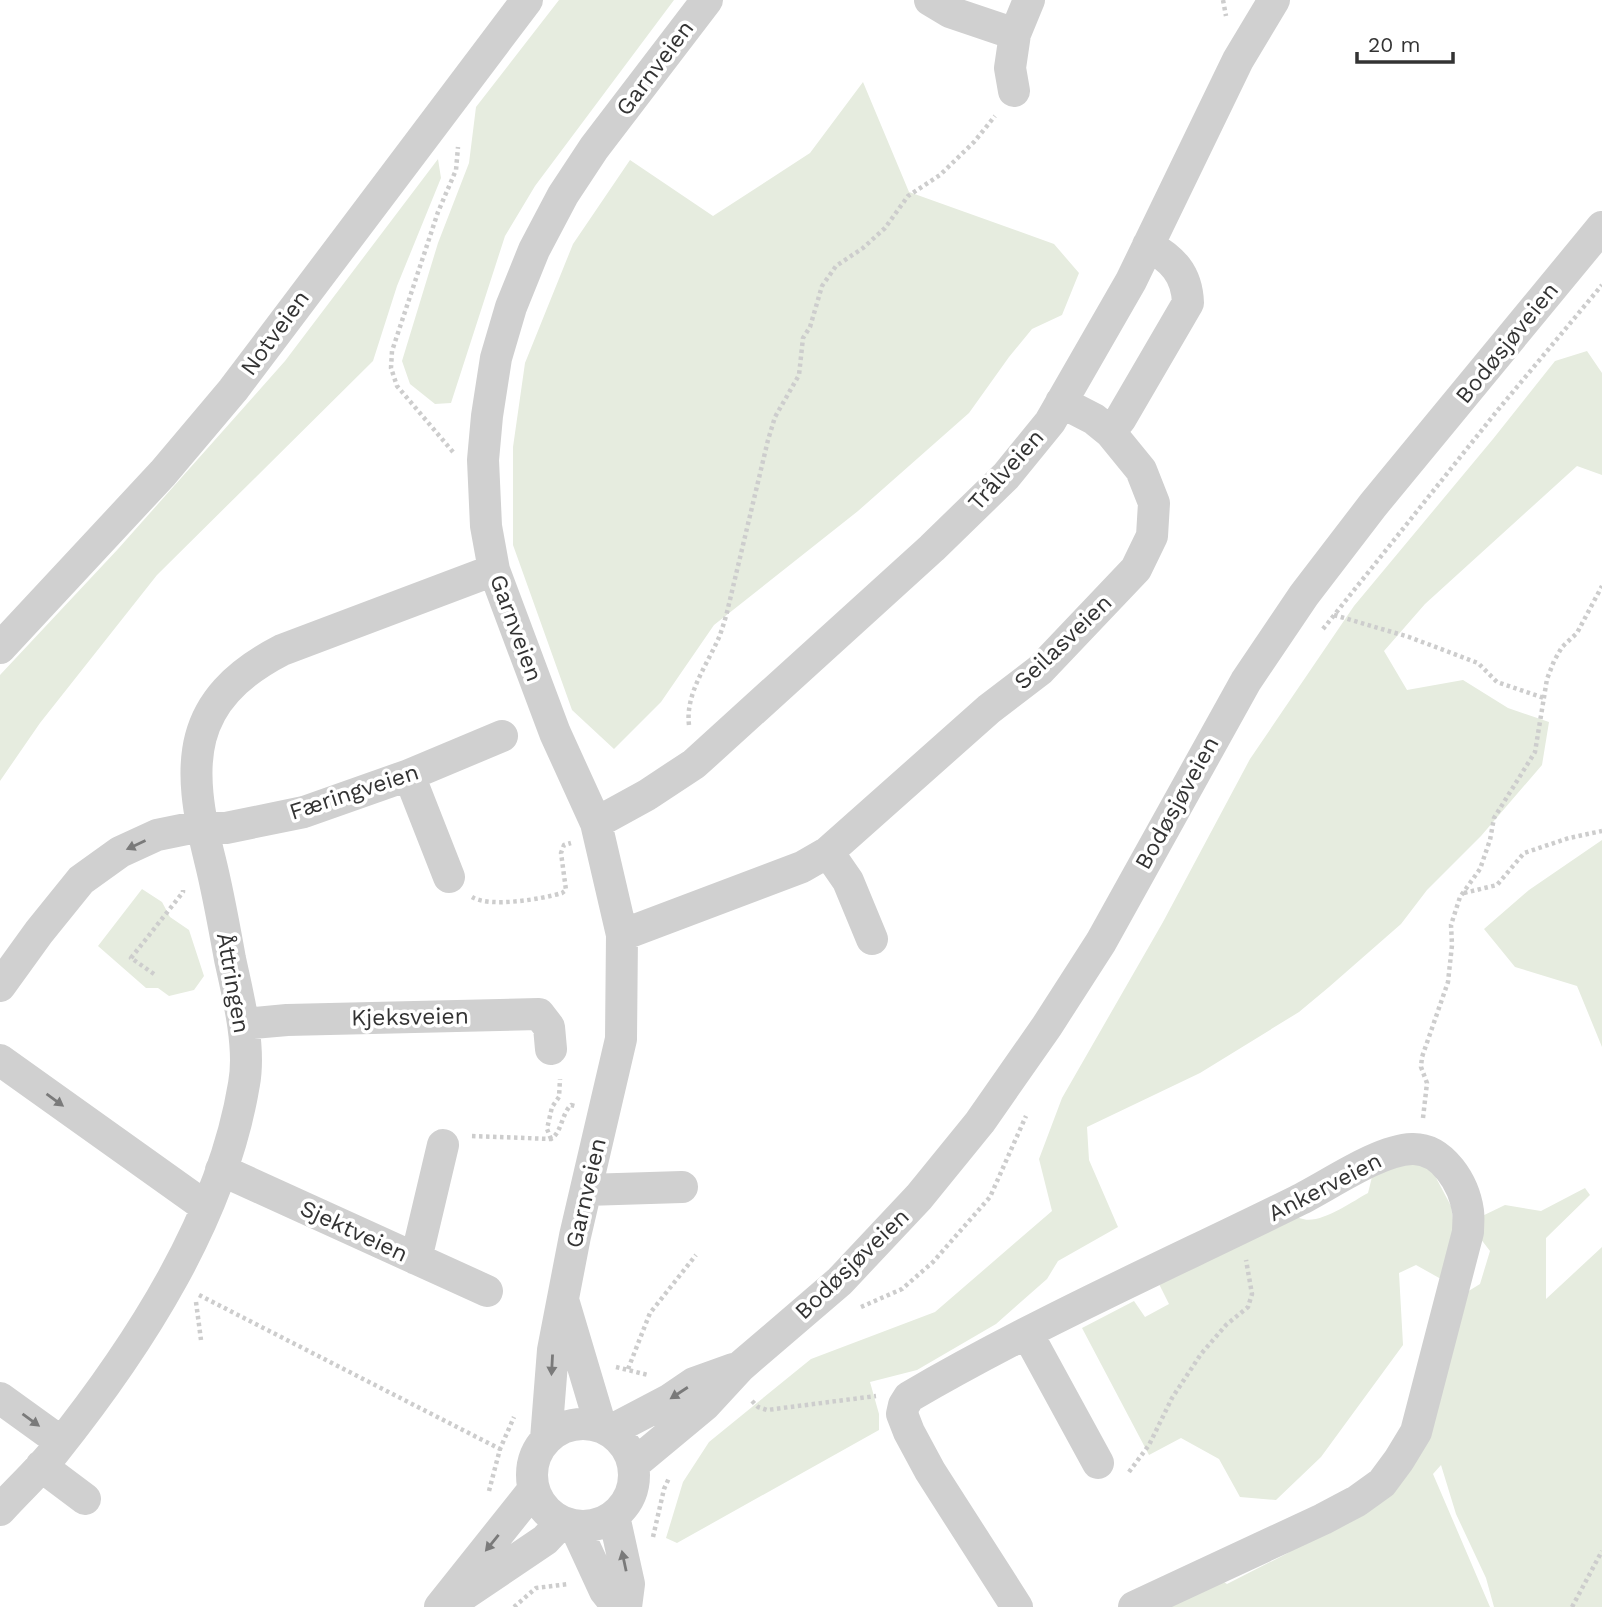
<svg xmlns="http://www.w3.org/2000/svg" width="1602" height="1607" font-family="'Work Sans',sans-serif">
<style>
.green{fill:#e6ecdf}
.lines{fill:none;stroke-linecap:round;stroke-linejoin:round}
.path{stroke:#cdcdcd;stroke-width:4.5;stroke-dasharray:3.5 3.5;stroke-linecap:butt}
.minor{stroke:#d0d0d0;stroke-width:32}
.oneway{fill:#7a7a7a}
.labels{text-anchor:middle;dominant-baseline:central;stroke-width:7;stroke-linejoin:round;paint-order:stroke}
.street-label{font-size:23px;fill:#333;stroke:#fff}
</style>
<rect width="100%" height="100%" fill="#fff"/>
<path class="green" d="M559,0h115l-139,186 -30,50 -54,167 -16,1 -25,-20 -8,-23 36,-118 31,-80 7,-56z
M863,82l46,110 145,52 25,29 -17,42 -30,14 -23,28 -40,56 -111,98 -144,114 -53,77 -47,47 -42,-39 -59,-165v-98l12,-84 48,-119 57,-84 83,56 97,-63z
M438,159l3,19 -44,108 -24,75 -216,214 -117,148 -40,58v-106l118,-126 167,-188z
M1587,351l15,22v102l-25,-9 -152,138 -41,47 23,39 56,-10 45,28 41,14 -7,43 -61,71 -54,54 -26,34 -72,63 -30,25 -99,61 -113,54 2,33 29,67 -60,34 -11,18 -51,45 -79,46 -47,12 9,32v16l-202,113 -11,-5 17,-56 26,-40 102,-83 124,-47 117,-101 -13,-52 23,-61 101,-176 87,-163 104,-153 139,-167 62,-78z
M1602,840v207l-25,-61 -62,-19 -31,-38 45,-39z
M142,889l20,13 8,15 19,13 15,46 -10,14 -25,6 -11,-8h-12l-48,-42z
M1404,1161l18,2 11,9 18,34 3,21 -13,52 -25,-14 -17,8 4,72 -82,112 -45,43 -36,-3 -21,-38 -38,-21 -32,17 -67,-127 52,-27 11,16 24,-13 -10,-20 134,-71c17,20 56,-10 75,-20l5,-20z
M1585,1188l5,7 -44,43v61l56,-52v360h-108l-8,-29 -30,-64 -15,-49 -8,9 57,133h-327l56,-28 8,5 59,-30 102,-65 79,-197 13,-8 10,-33 -10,-13 -4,-19 29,-14 36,6z"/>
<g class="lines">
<path class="path" d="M1223,0l3,16
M453,452l-56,-66 -6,-18 1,-17 46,-139 18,-42 2,-23
M1334,615l75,22 69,26 19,19 47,16
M1323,629l174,-218 105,-126
M689,725c-4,-32 19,-61 31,-90 3,-9 6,-18 8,-27l40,-168 7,-23 24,-42 4,-37 7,-11 12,-41 14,-20 27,-18 22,-20 23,-32 32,-21 34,-33 21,-26
M1464,893l33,-8 27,-32 45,-15 33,-7
M472,897c18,11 70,2 90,-4l4,-3 -5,-37 3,-8 7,-2
M154,974l-23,-16 52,-66v-2
M1423,1118l4,-35 -6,-16 1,-10 26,-75 4,-37 -1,-20 9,-28 20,-28 10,-29 4,-22 41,-66 12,-73 7,-18 8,-14 15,-14 25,-47
M472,1136l79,3c11,-7 10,-24 20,-34l4,1
M551,1139l-4,-10 5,-22 7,-10 1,-18
M199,1295l301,154
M196,1302l5,38
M861,1307l41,-18 31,-27 57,-65 36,-81
M616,1367l32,8
M628,1369l22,-56 46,-58
M752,1401l6,6 9,3 109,-14
M1129,1472l20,-27 23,-47 29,-44 25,-29 22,-18 4,-13 -6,-34
M489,1491l11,-42 14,-32
M653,1537l11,-48 5,-11
M514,1607l22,-19 33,-4
M1572,1607l30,-56"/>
<path class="minor" d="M930,0l20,12 65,22 14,-34
M1014,91l-4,-23 5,-34
M1110,432l11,-14 67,-115c-1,-30 -16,-44 -40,-58
M0,648l163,-175 70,-83 294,-390
M409,775l40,102
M596,823l51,-28 47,-31 238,-216 74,-72 44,-54 81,-141 107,-221 36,-60
M828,852l20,29 24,58
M622,935l180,-68 26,-15 161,-143 51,-39 96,-101 16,-33 2,-33 -13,-33 -31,-38 -16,-13 -33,-17
M0,986l39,-54 42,-52 39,-28 37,-17 44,-9 25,2 78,-16 105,-37 93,-39
M243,1024l44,-4 252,-6 10,13 2,22
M0,1060l206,147
M221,1170l266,121
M586,1190l96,-3
M416,1259l27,-114
M564,1303l37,124
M1027,1333l71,130
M0,1398l61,44
M532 1475a51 51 0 1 1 102 0a51 51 0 1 1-102 0Z
M610,1431l59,-31 25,-17 39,-14
M546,1439l7,-89 22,-114 46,-197 1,-104 -26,-112 -41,-90 -61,-163 -8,-44 -3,-66 4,-44 9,-58 15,-51 23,-57 29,-55 31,-47 113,-148
M634,1464l71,-59 36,-39 99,-85 79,-84 61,-75 67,-96 54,-84 145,-261 58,-86 69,-90 229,-278
M41,1466l44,33
M0,1510c18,-20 38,-38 54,-58 84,-105 168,-234 190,-368 7,-37 -6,-89 -14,-125 -6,-33 -12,-67 -20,-99 -24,-96 -25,-160 72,-210l212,-80
M614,1516l15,68 -3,23
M575,1526l30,65 13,16
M462,1596l83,-56 17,-18
M440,1607l94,-118
M1017,1607l-87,-136 -21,-39 -7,-18 2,-9 5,-8c125,-73 258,-132 388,-196 31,-15 81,-51 115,-52 31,-1 52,35 56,62 1,7 0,14 0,21l-52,200 -17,28 -17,23 -25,18 -34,18 -189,88"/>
</g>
<defs><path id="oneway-solid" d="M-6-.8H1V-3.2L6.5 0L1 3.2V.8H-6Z" transform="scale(1.75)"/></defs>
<g class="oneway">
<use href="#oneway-solid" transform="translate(136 845) rotate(155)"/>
<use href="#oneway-solid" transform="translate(55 1100) rotate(36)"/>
<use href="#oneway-solid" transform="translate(552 1365) rotate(93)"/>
<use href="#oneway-solid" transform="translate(679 1393) rotate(147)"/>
<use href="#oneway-solid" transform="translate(31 1420) rotate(36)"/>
<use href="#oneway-solid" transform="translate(492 1543) rotate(129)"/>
<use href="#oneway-solid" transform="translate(624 1561) rotate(-102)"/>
</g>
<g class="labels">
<g class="street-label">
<text transform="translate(655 68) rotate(-53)">Garnveien</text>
<text transform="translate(275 333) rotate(-54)">Notveien</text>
<text transform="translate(1507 343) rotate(-51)">Bodøsjøveien</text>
<text transform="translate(1006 470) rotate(-48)">Trålveien</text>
<text transform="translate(516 628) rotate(70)">Garnveien</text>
<text transform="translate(1063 642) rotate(-44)">Seilasveien</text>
<text transform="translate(354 792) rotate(-18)">Færingveien</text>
<text transform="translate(1177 803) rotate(-61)">Bodøsjøveien</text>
<text transform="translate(233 983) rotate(80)">Åttringen</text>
<text transform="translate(410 1017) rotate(-1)">Kjeksveien</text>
<text transform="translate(1325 1187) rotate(-27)">Ankerveien</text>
<text transform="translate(586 1193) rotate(-77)">Garnveien</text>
<text transform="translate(354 1231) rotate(25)">Sjektveien</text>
<text transform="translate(852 1264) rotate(-44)">Bodøsjøveien</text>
</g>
</g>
<path d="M1357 52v10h96v-10" fill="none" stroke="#333333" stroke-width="3.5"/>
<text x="1368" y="52" font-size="21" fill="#333333" stroke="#ffffff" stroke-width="5" paint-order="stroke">20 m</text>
</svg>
